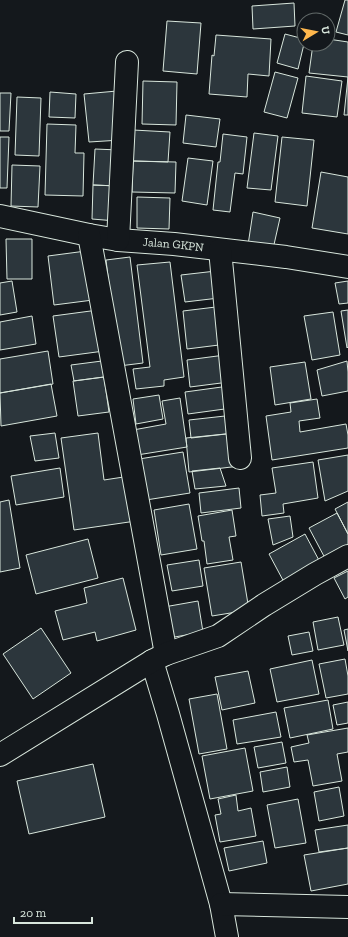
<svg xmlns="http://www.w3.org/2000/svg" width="348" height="937" font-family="'Zilla Slab',serif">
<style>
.building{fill:#2c363c;stroke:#d8e6dc}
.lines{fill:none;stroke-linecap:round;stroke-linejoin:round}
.minor-casing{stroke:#d8e6dc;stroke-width:24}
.minor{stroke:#14181c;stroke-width:22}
.labels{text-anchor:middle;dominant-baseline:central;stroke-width:3;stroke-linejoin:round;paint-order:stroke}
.street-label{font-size:12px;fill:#d8e6dc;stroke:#14181c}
</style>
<rect width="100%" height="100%" fill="#14181c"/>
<path class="building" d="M345,0h3v35l-12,-3z
M294,3l1,23 -42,3 -1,-23z
M167,21l34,2 -4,51 -34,-3z
M285,34l19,5v5l-6,25 -21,-6z
M216,35l55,4 -2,37 -21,-2 -1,23 -38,-3 3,-39 2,1z
M328,39l20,3v73h-4l4,-38 -39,-4 4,-29h15z
M275,72l23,6 -11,40 -23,-6z
M306,76l36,5 -5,36 -35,-4z
M143,81l34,1 -1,43 -34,-1z
M117,91l4,49 -32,2 -5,-48z
M50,92l26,2 -1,24 -26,-1z
M0,93h11l-2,38h-9z
M17,97l24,1 -2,58 -24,-1z
M186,115l34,4 -4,28 -33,-4z
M47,124l29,1 -1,28h9l-1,43 -38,-1z
M133,130l37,2 -2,30 -35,-1z
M254,133l24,3 -7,54 -24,-2z
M223,134l24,3 -4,37 -8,-1 -5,39 -17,-2 5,-48h2z
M0,137h9l-2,51h-7z
M282,137l32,3 -7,66 -32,-4z
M95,149l24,1 -1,36 -25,-1z
M188,158l25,3 -6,44 -25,-4z
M133,161l43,1 -1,31 -43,-1z
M12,165l28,1 -2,41 -27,-1z
M321,172l27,5v57l-36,-6z
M93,185l25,1 -2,35 -24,-2z
M137,197l33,1 -1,31 -32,-1z
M253,212l27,6 -7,31 -25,-4z
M6,239h26v40h-25z
M86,251l7,49 -39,5 -6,-49z
M130,257l13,106 -24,3 -13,-106z
M170,262l14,115 -20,3v6l-28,3 -3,-20 17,-2 -13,-102z
M216,271l3,27 -34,4 -4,-27z
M12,281l5,31 -17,3v-32z
M348,281v22l-9,1 -4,-21z
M224,306l3,38 -40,5 -4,-38z
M98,310l6,41 -45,6 -6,-41z
M348,310v37l-1,1 -6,-37z
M333,312l7,43 -28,5 -8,-44z
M32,316l4,28 -36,6v-28z
M48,351l5,33 -53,9v-34z
M225,355l4,27 -39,5 -3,-27z
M102,361l2,16 -30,4 -3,-16z
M347,361l1,11v19l-26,5 -5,-26z
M305,362l6,37 -36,6 -5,-38z
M104,377l5,35 -31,4 -5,-35z
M51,384l6,32 -56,10 -1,-33z
M229,386l3,22 -44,6 -3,-22z
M159,395l4,24 -27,5 -3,-25z
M180,398l7,49 -50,8 -4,-25 33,-6 -4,-23z
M317,399l3,19 -21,3 1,11 46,-8 2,11v13l-76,12 -6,-44 25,-4 -1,-9z
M234,415l1,18 -44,5 -2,-18z
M55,433l4,25 -24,3 -5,-25z
M98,433l6,47 26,-4 6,45 -62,9 -13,-92z
M235,433l5,33 -51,6 -3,-34z
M183,452l7,41 -44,7 -7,-41z
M348,455v36l-23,10 -7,-41z
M313,462l5,36 -35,6 1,9 -22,3 -2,-21 16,-2 -4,-25z
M60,468l4,29 -48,8 -5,-29z
M220,468l6,18 -31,3 -3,-18z
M239,488l2,20 -40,5 -2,-20z
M9,500l11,68 -20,4v-70z
M348,502v32l-13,-25z
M189,504l8,45 -36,6 -7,-45z
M232,510l4,26 -7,1 4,23 -26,4 -3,-23h-2l-4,-25z
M337,513l11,21v14l-22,12 -17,-32z
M290,516l3,21 -20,8 -5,-26z
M305,534l16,30 -36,20 -16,-30z
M88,539l10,39 -62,16 -10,-39z
M199,560l4,26 -31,5 -5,-26z
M241,562l8,48 -37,6 -8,-48z
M348,571v26l-3,2 -11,-21z
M123,578l13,52 -39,11 -2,-9 -32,8 -8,-29 32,-8 -3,-15z
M198,601l5,31 -34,6 -5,-31z
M338,617l6,28 -26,5 -5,-28z
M41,628l30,45 -38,26 -30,-45z
M348,629v22l-4,-21z
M309,632l4,19 -21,4 -4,-19z
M345,659l3,17v18l-22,4 -7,-34z
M312,660l7,34 -42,8 -7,-33z
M248,671l7,32 -33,7 -7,-33z
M217,694l10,55 -28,5 -10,-55z
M328,700l5,29 -43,9 -6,-30z
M348,702v21l-11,2 -4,-20z
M276,712l5,25 -44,7 -4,-24z
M348,728v24l-11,2 5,27 -29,5 -5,-26 -14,2 -3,-15 18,-4 -2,-8z
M282,742l4,21 -28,5 -4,-21z
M245,748l8,43 -43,8 -8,-43z
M93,764l12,53 -76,17 -12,-53z
M287,767l3,20 -27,5 -3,-20z
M339,787l5,29 -25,5 -5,-29z
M236,795l2,16 13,-3 5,28 -36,6 -5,-27 6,-1 -3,-15z
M298,799l8,44 -31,5 -8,-43z
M348,825v23l-29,4 -4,-22z
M263,841l4,22 -38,8 -5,-23z
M348,848v36l-37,7 -7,-36z"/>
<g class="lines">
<defs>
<g id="minor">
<path id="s1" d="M0,216l89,19 29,5 56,4 112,13 62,10"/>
<path d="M89,235l77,419"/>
<path d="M118,240l9,-178"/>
<path d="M220,250l20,208"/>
<path d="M152,661l16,53 53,190 6,33"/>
<path d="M0,755l152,-94 14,-7 52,-18 46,-31 51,-31 33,-18"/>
<path d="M221,904l127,3"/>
</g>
</defs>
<use href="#minor" class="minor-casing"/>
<use href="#minor" class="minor"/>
</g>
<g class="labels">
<g class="street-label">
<text stroke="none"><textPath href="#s1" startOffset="176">Jalan GKPN</textPath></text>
</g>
</g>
<g transform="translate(316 32) rotate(80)"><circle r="19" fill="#14181c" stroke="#626a69"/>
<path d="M0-3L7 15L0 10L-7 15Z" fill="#ffb74d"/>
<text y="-6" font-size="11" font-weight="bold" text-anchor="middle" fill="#d8e6dc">U</text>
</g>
<path d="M14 917v6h78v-6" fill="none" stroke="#d8e6dc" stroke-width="2"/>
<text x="20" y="917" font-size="12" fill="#d8e6dc" stroke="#14181c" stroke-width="3" paint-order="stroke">20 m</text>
</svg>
